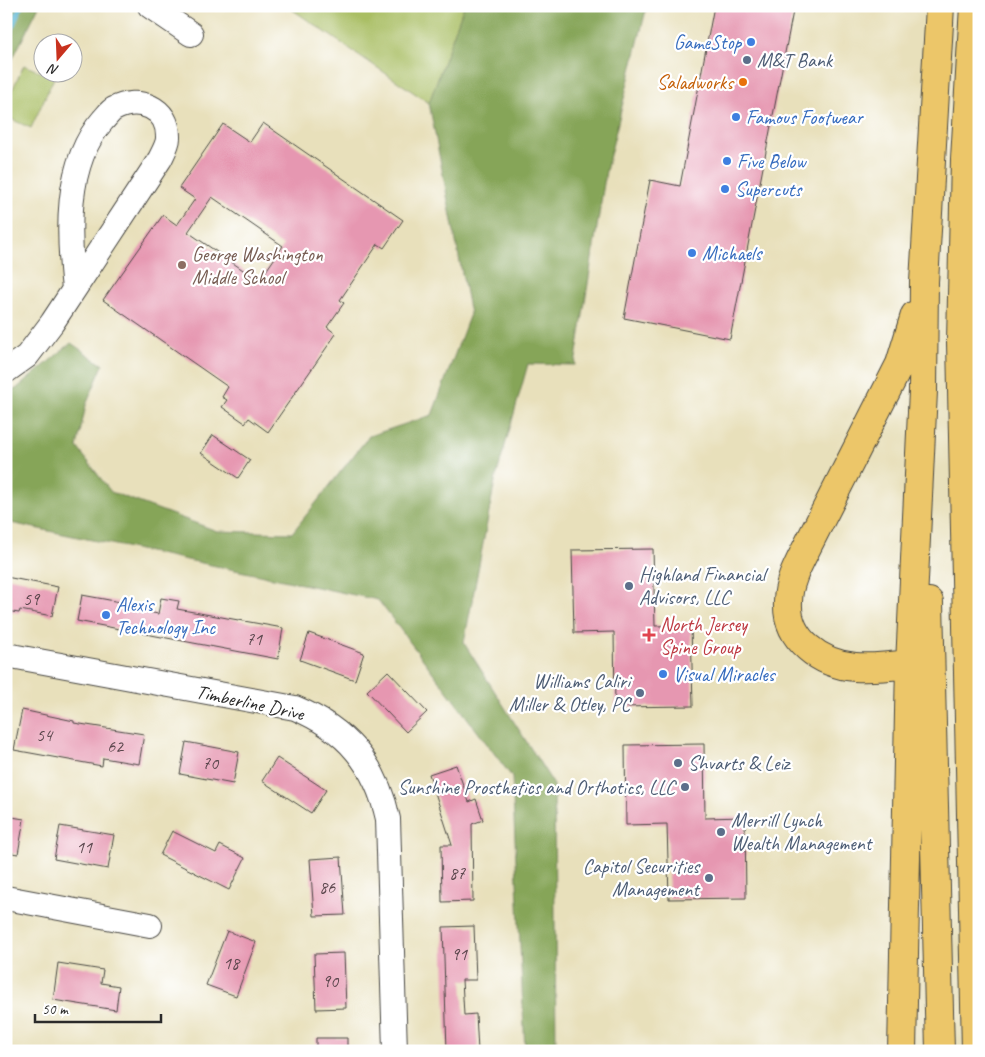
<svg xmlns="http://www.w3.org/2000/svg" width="985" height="1057" viewBox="0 0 985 1057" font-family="Caveat,sans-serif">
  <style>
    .green { fill: #a9be63; stroke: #6a7447 }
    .forest { fill: #86a559; stroke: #586842 }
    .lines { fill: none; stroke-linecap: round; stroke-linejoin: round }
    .stream { stroke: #55b3d3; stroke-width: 5 }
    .building { fill: #e697b1; fill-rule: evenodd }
    .minor-casing { stroke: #474641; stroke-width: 26 }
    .highway-casing { stroke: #474641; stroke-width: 30 }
    .minor { stroke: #fff; stroke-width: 24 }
    .highway { stroke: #ecc669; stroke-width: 28 }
    .shop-dot { fill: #3f7fe0; stroke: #fff; stroke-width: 2 }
    .service-dot { fill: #5c6f8a; stroke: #fff; stroke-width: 2 }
    .food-dot { fill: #e8710a; stroke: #fff; stroke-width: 2 }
    .education-dot { fill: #8d6e63; stroke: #fff; stroke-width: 2 }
    .health-dot { fill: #e0444e; stroke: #fff; stroke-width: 2 }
    .labels { text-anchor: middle; stroke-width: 4.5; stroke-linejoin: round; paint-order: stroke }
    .number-label { font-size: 18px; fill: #5a464c }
    .shop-label { font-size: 20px; fill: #366cbe; stroke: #fff; text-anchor: start }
    .service-label { font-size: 20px; fill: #4e5e75; stroke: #fff; text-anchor: start }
    .food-label { font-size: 20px; fill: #c56008; stroke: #fff; text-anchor: end }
    .education-label { font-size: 20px; fill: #785e54; stroke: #fff; text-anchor: start }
    .health-label { font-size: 20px; fill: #be3a42; stroke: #fff; text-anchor: start }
    .street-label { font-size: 20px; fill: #2b2b2b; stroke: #fff }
  </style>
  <rect width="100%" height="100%" fill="#fff"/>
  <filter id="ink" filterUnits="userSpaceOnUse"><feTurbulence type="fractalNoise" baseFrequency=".02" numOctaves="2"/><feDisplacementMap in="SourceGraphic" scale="10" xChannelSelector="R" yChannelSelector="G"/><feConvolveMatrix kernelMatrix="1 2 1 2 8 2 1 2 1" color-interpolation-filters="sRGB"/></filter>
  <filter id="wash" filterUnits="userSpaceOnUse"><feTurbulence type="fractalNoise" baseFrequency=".0096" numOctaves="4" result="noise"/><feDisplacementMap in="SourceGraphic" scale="20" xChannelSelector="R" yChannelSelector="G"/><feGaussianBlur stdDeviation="1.12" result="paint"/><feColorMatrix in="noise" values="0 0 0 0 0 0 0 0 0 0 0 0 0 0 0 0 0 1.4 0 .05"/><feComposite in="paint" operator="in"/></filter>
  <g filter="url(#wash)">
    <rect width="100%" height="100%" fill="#e8e0bb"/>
    <path class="green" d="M287,6H464L429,103Z
      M24,65L54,78L31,128L6,117V103Z"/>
    <path class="forest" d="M6,6H39L6,72Z
      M464,6H647L606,171L575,365L528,364L495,481L464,643L554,785L556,1051H525L512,777L378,600L6,522V392L16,389L71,343L103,365L86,405L77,447L111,492L217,531L292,533L369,436L432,415L470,314L429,103Z"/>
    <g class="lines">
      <path class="stream" d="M6,41L21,6"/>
    </g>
    <g id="blocks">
      <path class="building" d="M714,6H794L730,339L624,318L650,180L680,186Z
        M263,123L403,220L384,248L378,244L340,300L344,303L327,327L336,334L268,432L249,418L245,423L222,407L227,400L222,397L228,387L103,300L163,215L177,225L195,199L179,188L223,124L250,142ZM212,197L283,246L259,281L188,232Z
        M213,435L250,460L238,478L201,453Z
        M653,549L655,626L691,625L693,706L615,707L614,632L574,633L572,550Z
        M6,577L58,587L52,616L20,610L19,613L6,611Z
        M82,595L120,602L119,606L158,614L161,598L179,601L177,609L283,628L278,659L77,621Z
        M309,633L364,653L355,680L300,660Z
        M388,671L427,712L406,732L367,691Z
        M22,710L74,721V723L144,734L139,764L103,758L102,766L14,750Z
        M186,742L239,752L233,784L180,774Z
        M704,744L705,818L745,817L746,898L669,899L667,824L626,825L625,745Z
        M277,758L326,790L311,813L262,781Z
        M456,765L469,802L476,799L483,820L472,824L473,901L442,902L441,845H452L429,774Z
        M6,816L24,819L18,854L6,852Z
        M60,826L114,835L108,869L54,859Z
        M172,831L216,853L220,845L245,858L229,890L160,855Z
        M341,857L345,915L314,916L310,859Z
        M474,926L476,980H462L464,1015L476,1014L478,1051H447L443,927Z
        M227,931L256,942L236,996L206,985Z
        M344,953L346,1008L316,1009L314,954Z
        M58,963L103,970L101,983L119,986L116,1010L53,1000Z
        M316,1038H347V1051H316Z"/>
    </g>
  </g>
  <g filter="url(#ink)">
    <use href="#blocks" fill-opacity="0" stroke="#474641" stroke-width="1"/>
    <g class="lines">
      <defs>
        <path id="minor" d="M150,6L191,34
          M6,371L27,356L52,323L160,159C163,153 168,144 168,138C169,107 138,96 114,109C110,111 106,117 103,120C64,164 68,235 74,289
          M6,655L295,708C346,729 376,764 388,819L395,1051
          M6,898L150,925"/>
        <path id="highway" d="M974,6L965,159L961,342L976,1051
          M915,315L900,364L808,545C799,563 788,582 788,602C786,640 821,664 855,667C879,669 905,664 928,662
          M929,602L940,1051
          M902,1051L910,664L923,391L924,282L940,6"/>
      </defs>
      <use href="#minor" class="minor-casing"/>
      <use href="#highway" class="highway-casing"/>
      <use href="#minor" class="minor"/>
      <use href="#highway" class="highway"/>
    </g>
  </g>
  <g class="shop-dot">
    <circle cx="751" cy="42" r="5"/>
    <circle cx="736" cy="117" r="5"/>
    <circle cx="727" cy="161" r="5"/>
    <circle cx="725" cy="189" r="5"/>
    <circle cx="692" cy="253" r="5"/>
    <circle cx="106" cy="615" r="5"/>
    <circle cx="663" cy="674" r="5"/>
  </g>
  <g class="service-dot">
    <circle cx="747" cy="60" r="5"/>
    <circle cx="629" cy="586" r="5"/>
    <circle cx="640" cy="693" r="5"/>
    <circle cx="678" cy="763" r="5"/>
    <circle cx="685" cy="787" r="5"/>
    <circle cx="721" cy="832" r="5"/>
    <circle cx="709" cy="878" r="5"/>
  </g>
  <circle class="food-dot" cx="743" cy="82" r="5"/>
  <circle class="education-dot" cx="182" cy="265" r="5"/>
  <path class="health-dot" d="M646.5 627.5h5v5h5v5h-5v5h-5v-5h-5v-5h5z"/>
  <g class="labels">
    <g class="number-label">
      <text x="31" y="605">59</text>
      <text x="254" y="645">71</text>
      <text x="44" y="741">54</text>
      <text x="115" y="752">62</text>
      <text x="210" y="769">70</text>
      <text x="84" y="853">11</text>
      <text x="457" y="879">87</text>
      <text x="327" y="893">86</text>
      <text x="459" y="960">91</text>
      <text x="231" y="969">18</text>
      <text x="330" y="987">90</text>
    </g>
    <g class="shop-label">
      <text x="741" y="49" text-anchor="end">GameStop</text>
      <text x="746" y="124">Famous Footwear</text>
      <text x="737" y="168">Five Below</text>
      <text x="735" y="196">Supercuts</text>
      <text x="702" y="260">Michaels</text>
      <text x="116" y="611">Alexis<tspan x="116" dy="23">Technology Inc</tspan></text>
      <text x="673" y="681">Visual Miracles</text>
    </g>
    <g class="service-label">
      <text x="757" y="67">M&amp;T Bank</text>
      <text x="639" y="581">Highland Financial<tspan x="639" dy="23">Advisors, LLC</tspan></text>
      <text x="630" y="688" text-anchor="end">Williams Caliri<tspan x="630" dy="23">Miller &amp; Otley, PC</tspan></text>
      <text x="688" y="770">Shvarts &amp; Leiz</text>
      <text x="675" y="794" text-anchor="end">Sunshine Prosthetics and Orthotics, LLC</text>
      <text x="731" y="827">Merrill Lynch<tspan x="731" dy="23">Wealth Management</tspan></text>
      <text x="699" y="873" text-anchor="end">Capitol Securities<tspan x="699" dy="23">Management</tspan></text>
    </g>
    <g class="food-label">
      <text x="733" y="89">Saladworks</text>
    </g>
    <g class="education-label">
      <text x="192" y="261">George Washington<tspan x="192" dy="23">Middle School</tspan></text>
    </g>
    <g class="health-label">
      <text x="660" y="631">North Jersey<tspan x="660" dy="23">Spine Group</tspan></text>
    </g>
    <g class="street-label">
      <text transform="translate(250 702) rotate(12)" y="7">Timberline Drive</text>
    </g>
  </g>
  <rect width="985" height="1057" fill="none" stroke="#fff" stroke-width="25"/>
  <g transform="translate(58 58) rotate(199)"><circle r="24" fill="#ffffff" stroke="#aaaaaa"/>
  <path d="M0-4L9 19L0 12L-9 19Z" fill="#c8321e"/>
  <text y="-8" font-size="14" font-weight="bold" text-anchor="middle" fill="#2b2b2b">N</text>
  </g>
  <path d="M35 1014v8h126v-8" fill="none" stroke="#2b2b2b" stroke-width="2.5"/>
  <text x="42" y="1014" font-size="15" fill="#2b2b2b" stroke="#ffffff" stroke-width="4" paint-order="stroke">50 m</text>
</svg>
